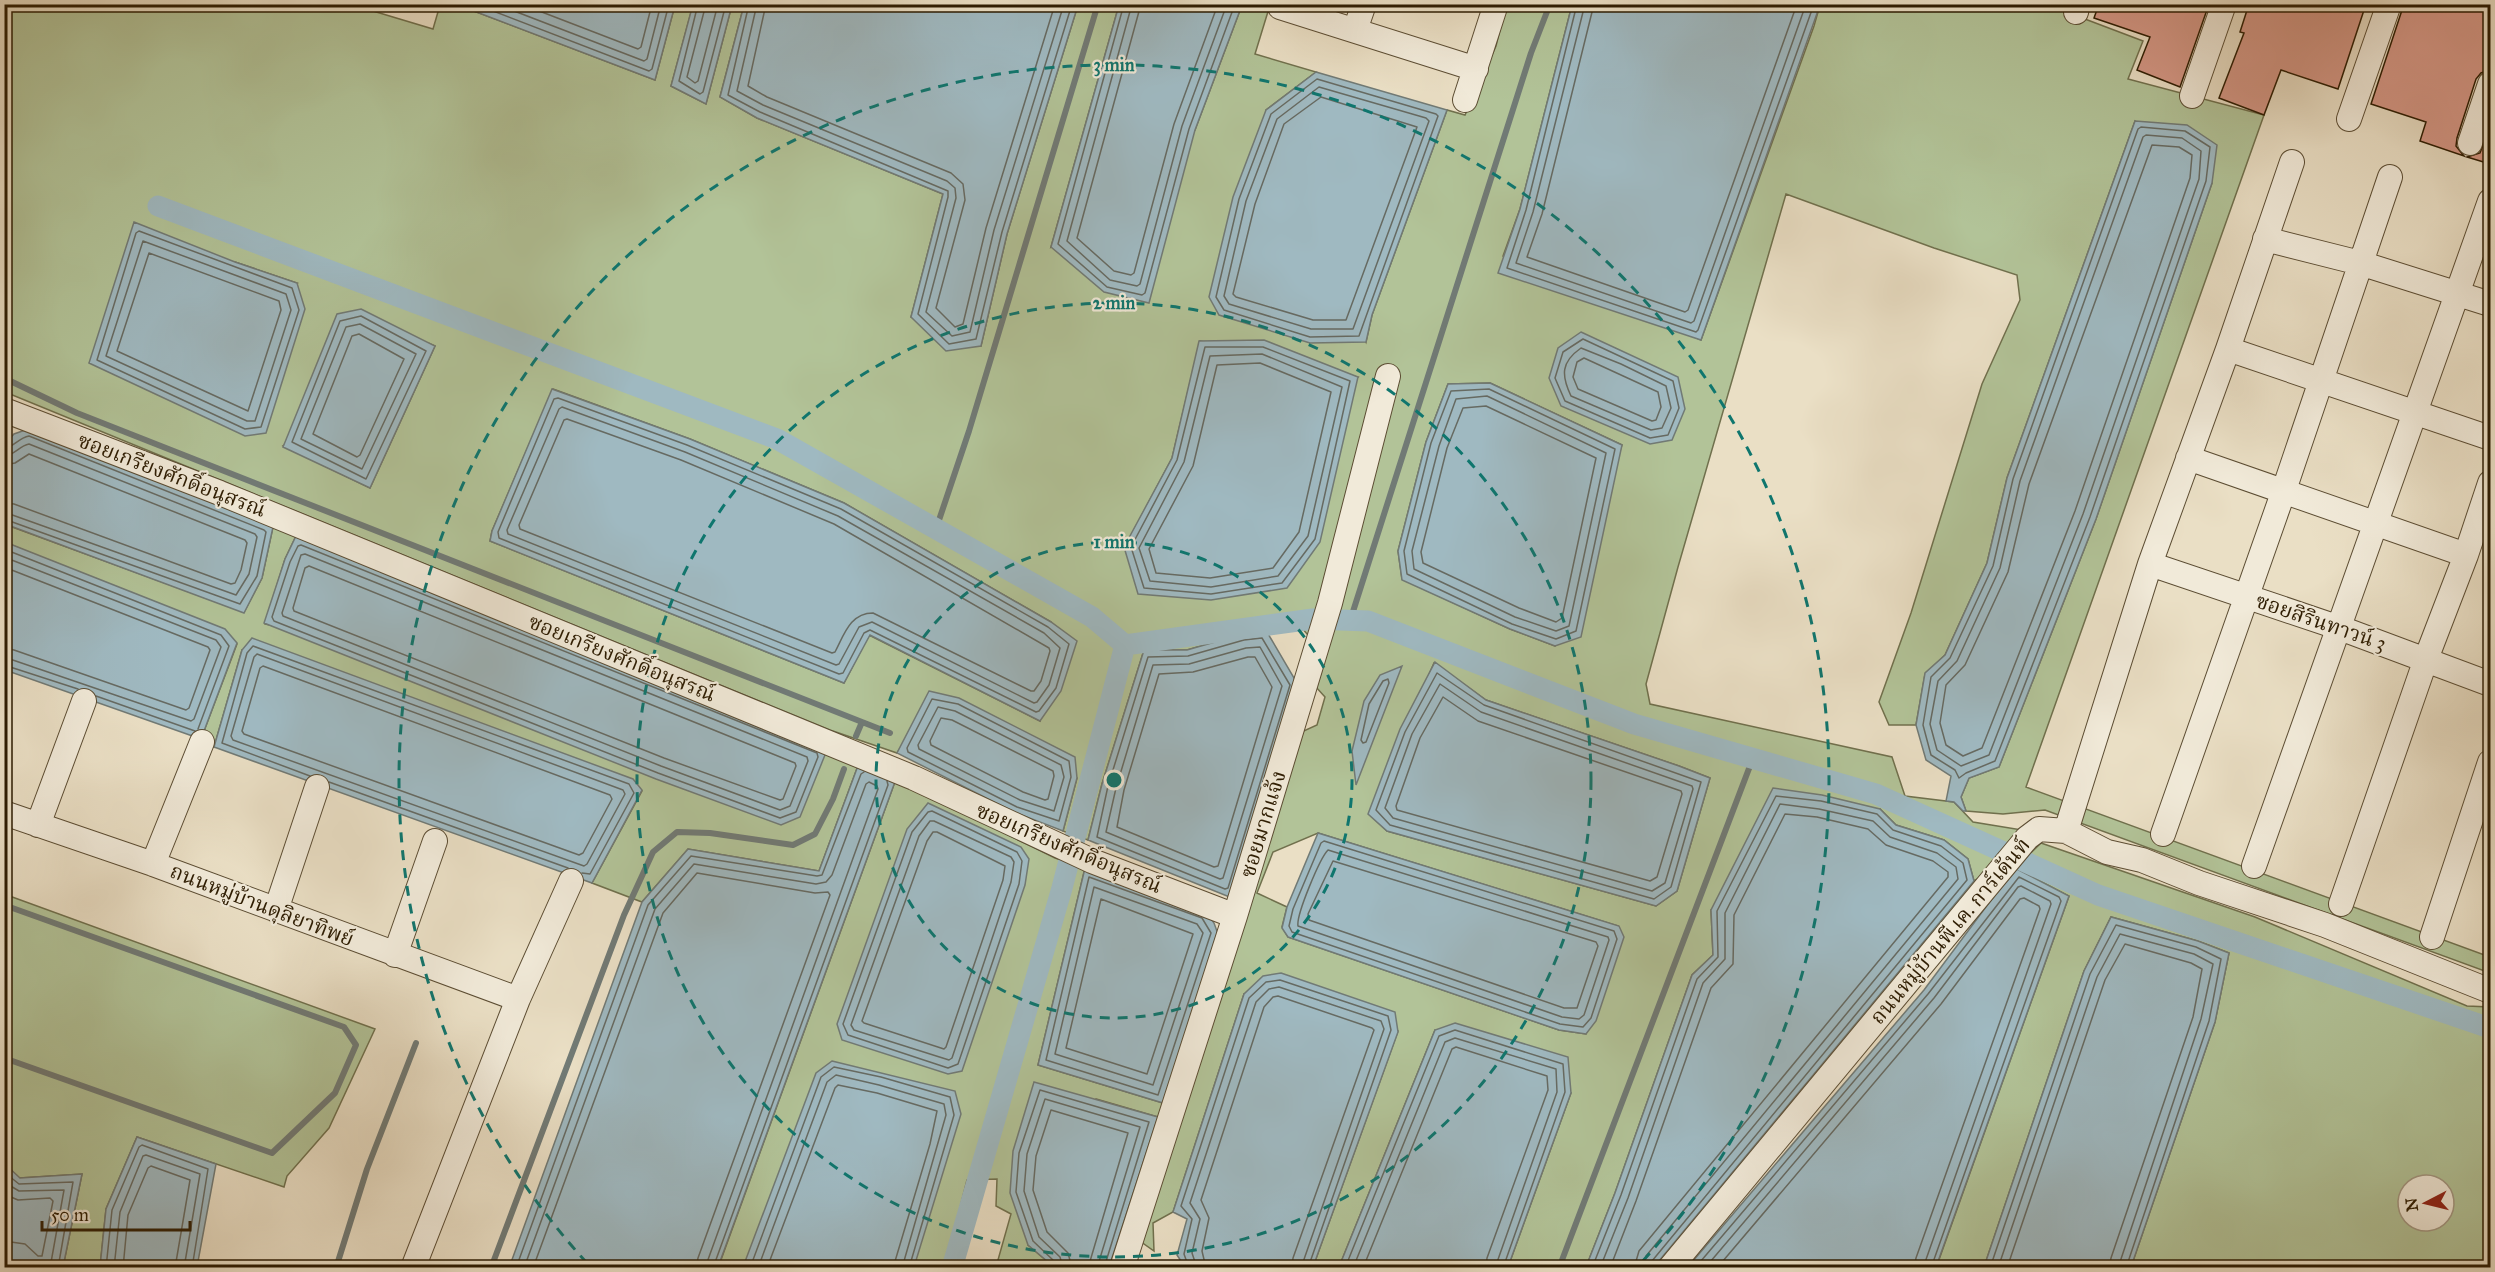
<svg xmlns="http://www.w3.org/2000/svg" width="2495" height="1272" viewBox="0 0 2495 1272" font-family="'IM FELL Great Primer','Noto Serif Thai',serif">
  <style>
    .green { fill: #b2c398; stroke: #70704d; stroke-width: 1.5; fill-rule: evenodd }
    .water { fill: #9fb9c1; stroke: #717a75; stroke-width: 1.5 }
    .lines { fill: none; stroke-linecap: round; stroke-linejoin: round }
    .shore { stroke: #666a62; stroke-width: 1.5 }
    .stream { stroke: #717a75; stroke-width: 6 }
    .canal { stroke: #9fb9c1; stroke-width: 21 }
    .building { fill: #d59786; stroke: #2d1c02; stroke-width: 1.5 }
    .street-casing { stroke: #5c4d33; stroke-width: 26 }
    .street { stroke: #f1ead9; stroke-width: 24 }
    .ring { fill: none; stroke: #0f766e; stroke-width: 3; stroke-dasharray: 10 8 }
    .labels { text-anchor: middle; stroke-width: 4.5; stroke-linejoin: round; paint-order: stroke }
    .street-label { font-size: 21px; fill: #2d1c02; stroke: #f1ead9 }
    .centre { fill: #0f766e; stroke: #f1ead9; stroke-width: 3 }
    .ring-label { font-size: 18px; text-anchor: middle; font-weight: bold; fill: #0f766e; stroke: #f1ead9; stroke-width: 4.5; stroke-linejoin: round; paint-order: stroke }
  </style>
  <rect width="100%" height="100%" fill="#eadfc5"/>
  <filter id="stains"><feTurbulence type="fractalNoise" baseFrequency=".00333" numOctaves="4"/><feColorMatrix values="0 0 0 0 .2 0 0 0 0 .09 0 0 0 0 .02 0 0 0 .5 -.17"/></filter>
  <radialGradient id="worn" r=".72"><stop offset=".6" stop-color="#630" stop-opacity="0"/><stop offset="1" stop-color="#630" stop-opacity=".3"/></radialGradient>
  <path class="green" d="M5,5H353L433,29L440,5H458L655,80L675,5H693L671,86L706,104L732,5H744L720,97L757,118L943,194L911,317L981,346L1007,234L1078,5H1119L1051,247L1195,130L1242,5H1270L1255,54L1316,72L1266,110L1366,342L1372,315L1447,110L1465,115L1496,46L1506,5H1572L1520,209L1503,256L1701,340L1814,26L1820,5H2048L2143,41L2128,79L2264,115L2026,787L2490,957V973L2045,810L2003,814L1966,811L1961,797L1969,778L1999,767L2096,519L2212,183L2135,121L2007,478L1987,563L1945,655L1925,674L1916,725H1889L1879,702L1911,613L1982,384L2020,300L2017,275L1934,248L1786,194L1678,567L1646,684L1650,704L1892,757L1905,796L1954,802L1973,822L2022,830L1989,872L1974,881L1968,859L1944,840L1896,825L1880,809L1711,910L1713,955L1692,975L1615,1193L1586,1267H1508L1571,1093L1435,1030L1339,1267H1313L1398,1031L1244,994L1173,1212L1153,1223L1154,1251L1137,1239L1297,734L1317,725L1325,697L1315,686L1308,635L1301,627L1243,634L1187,650H1144L1102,784L1088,840L1063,831L1077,778L905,741L897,753L830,730L5,392V336L9,310L5,307ZM235,262L297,283L89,363ZM1200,341L1358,377L1125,547L1172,458ZM428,343L435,346L370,488L283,446ZM1490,383L1622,445L1555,646L1510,629L1402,579L1398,551L1426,442L1448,384ZM553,389L690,439L844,503L1051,622L1040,721L869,635L844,683L490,541L492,531ZM1434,663L1486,700L1679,766L1710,778L1677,891L1656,906L1387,831L1369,814ZM1318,833L1618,926L1586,1034L1559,1030L1288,937L1282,927L1287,907L1257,893L1273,852Z
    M4,524L244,612L262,578L273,527L296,536L285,559L265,624L827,750L859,763L819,871L688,849L642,902L592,883L642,791L242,650L214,747L201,739L237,644L5,542Z
    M896,779L1055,858L1085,868L1038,1065L1163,1103L1158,1117L1096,1099L1028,1245L1054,1267H996L1011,1214L996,1206L997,1179L967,1180L945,1267L718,1268Z
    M2041,843L2255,917L2467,1006L2490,1007V1267H2131L2215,1022L2229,953L2198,941L2111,917L2084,971L1984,1267L1936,1268L2069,896L2015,868ZM2408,1185H2444V1221H2408Z
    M4,894L375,1029L329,1128L287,1176L284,1187L137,1137L106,1209L100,1267H63L82,1174L19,1178L5,1164Z"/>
  <path class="water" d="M693,4L732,5L706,104L671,86Z
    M458,5H675L655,80Z
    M744,5H1078L1007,234L981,346L946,351L911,317L943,194L757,118L720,97Z
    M1119,5H1242L1195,130L1149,303L1104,292L1051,247Z
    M1572,5H1820L1701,340L1498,273L1520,209Z
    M1316,72L1447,110L1372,315L1366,342L1310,343L1219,315L1209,297L1233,197L1266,110Z
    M2135,121L2187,125L2217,145L2212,183L2096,519L1999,767L1969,778L1961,797L1966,811H1963L1954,802L1946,801L1951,776L1926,760L1916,725L1925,673L1945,655L1987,563L2007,478Z
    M134,222L235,262L297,283L305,309L266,433L245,436L89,363Z
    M361,309L435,346L370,488L283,447L337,314Z
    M1581,332L1678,377L1685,409L1672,440L1650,444L1561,406L1549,378L1558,348Z
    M1264,340L1358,377L1320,542L1287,588L1211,600L1138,594L1124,547L1172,458L1199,341Z
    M1490,383L1622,445L1581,637L1555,646L1510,629L1402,580L1398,551L1426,442L1448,384Z
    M552,389L690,439L844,503L1051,622L1077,641L1061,691L1040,721L870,635L844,683L490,541L492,531Z
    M28,429L273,527L262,578L244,613L5,524L4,445L14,434Z
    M296,536L827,750L800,817L781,825L656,779L264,623L285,559Z
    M5,542L225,629L237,643L201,739L5,670Z
    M1267,632L1297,683L1232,898L1088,840L1102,784L1144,650H1187L1243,634Z
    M252,638L633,779L642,790L592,883L214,747L242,650Z
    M1435,662L1486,700L1679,766L1710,778L1677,891L1656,906L1387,831L1368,814L1400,729Z
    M1402,666L1356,785L1352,751L1364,701L1380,675Z
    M929,691L959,698L1075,757L1077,778L1063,831L1014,812L897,753Z
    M859,763L896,779L718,1267L509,1268L642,902L688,849L819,871Z
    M1773,788L1822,795L1880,809L1896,825L1944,840L1968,859L1974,881L1654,1267H1586L1615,1193L1692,975L1713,955L1711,910Z
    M928,803L1021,847L1029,859L1025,885L962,1071L948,1074L842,1040L837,1024L907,829Z
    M1318,833L1619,926L1624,937L1596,1021L1586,1034L1559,1030L1288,937L1282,928L1287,907Z
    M1085,868L1207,913L1214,923L1218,934L1163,1103L1038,1065Z
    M2015,868L2069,896L1936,1267L1687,1268L1924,990Z
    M2111,917L2198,941L2229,953L2215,1022L2131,1267H1984L2084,971Z
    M1281,973L1395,1012L1398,1032L1313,1267H1185L1177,1255L1187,1219L1173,1212L1244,994L1263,976Z
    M1455,1023L1568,1057L1571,1093L1508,1267H1339L1435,1030Z
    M832,1061L955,1091L961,1114L914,1267H743L816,1073Z
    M1034,1082L1158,1117L1109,1267H1054L1028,1245L1010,1193L1013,1151Z
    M137,1137L216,1164L197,1267H100L106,1209Z
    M5,1164L20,1178L82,1174L63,1267H40L5,1263Z"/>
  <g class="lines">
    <path class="shore" d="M475,4L649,71L652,69L669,4
      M496,4L644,61L647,59L661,4
      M521,4L638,49L641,47L652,4
      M698,4L679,81L700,94L703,92L726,4
      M706,4L687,77L695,83L698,81L718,4
      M749,4L728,95L760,112L948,191V197L918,314L949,344L976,339L1002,232L1072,4
      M757,4L737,91L763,105L947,181L955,188L956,198L926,312L952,336L970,332L994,230L1064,4
      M766,4L748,86L767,97L951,173L963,184L965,200L936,308L955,327L963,324L986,228L1055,4
      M1124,4L1058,244L1107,287L1142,295L1145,293L1189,129L1235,4
      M1132,4L1067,241L1110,280L1137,286L1140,284L1182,126L1227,4
      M1141,4L1077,238L1114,271L1131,275L1134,273L1174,124L1218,4
      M1577,4L1526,210L1507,268L1696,332L1698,330L1814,4
      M1585,4L1533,212L1516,263L1691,323L1694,321L1806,4
      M1594,4L1542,214L1527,257L1685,312L1688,310L1797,4
      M1317,79L1436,114L1438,116L1359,336L1310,337L1224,310L1216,297L1239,199L1271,114Z
      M1319,87L1426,118L1429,121L1353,329H1311L1229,304L1224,296L1246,201L1277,119Z
      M1321,97L1417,127L1346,320H1313L1236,297L1233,294L1255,204L1284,124Z
      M2141,127L2185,131L2210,147L2206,181L2090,517L1995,761L1966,773L1959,778L1955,770L1931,755L1923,725L1931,677L1950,658L1993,566L2013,479L2138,129Z
      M2146,135L2182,138L2201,151L2199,179L2083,514L1989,755L1961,766L1937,750L1930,724L1938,681L1957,661L2000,568L2020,481L2143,137Z
      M2152,145L2179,147L2192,155L2190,178L2075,511L1982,748L1963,756L1946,745L1940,723L1946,685L1965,665L2008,572L2029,484Z
      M139,231L292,288L299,310L261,427L245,429L97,360L136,233Z
      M143,241L286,294L291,310L255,421H247L106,356Z
      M149,253L279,301L281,310L248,411L117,351Z
      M361,316L426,351L366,479L292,442L340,321Z
      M360,324L416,354L362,469L301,439L346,327Z
      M359,334L404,359L360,455L357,457L313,434L352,336Z
      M1583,339L1673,381L1679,408L1668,435L1650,438L1565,401L1555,378L1563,352Z
      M1205,347H1263L1350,381L1315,539L1282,583L1211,594L1144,588L1131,547L1177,460Z
      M1581,348L1621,364L1666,386L1671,408L1662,428L1651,430L1571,396C1561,375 1561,362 1581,348Z
      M1262,354L1342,387L1308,536L1278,576L1211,587L1150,581L1139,548L1184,462L1210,356Z
      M1584,358L1658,392L1661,407L1656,420L1652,421L1578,389L1573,377L1577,362Z
      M1260,363L1331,392L1299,532L1273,568L1210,578L1156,573L1149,549L1193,466L1217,365Z
      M1489,389L1615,449L1576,631L1556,639L1512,624L1407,574L1404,551L1431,443L1451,391Z
      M1487,396L1606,453L1569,626L1556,631L1515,617L1414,569L1412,551L1439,446L1456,399Z
      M558,398L687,445L841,509L1048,627L1069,644L1056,688L1039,711L1036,712L870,630L864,633L843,673L839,674L499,538L498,532L554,399Z
      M1486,406L1596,458L1562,618L1556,622L1519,608L1423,563L1421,552L1447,448L1463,408Z
      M562,407L685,452L838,516L1044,633L1060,648L1049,685L1037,702L1034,703L872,622L859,627L839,664L836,665L508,534L507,530L559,409Z
      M567,419L681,460L834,524L1049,648L1050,651L1041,681L1034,691H1031L873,613C850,613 844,635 835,652L832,653L520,529L519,525L564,420Z
      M4,448C13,448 18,438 29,436L264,530L266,532L257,576L240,604L4,519
      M4,456C15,455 19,446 29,444L255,534L257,537L249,574L236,595L4,512
      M4,465L15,463L29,454L245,540L247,543L241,570L235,583L231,584L14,504L4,503
      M301,545L817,753L818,757L796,812L780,818L658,773L274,621L272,617L290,562L298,546Z
      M4,549L221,635L229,646L198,729
      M305,554L807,757L808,761L790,806L780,810L661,766L283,616L282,613L301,555Z
      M4,557L216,640L221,647L194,719L191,721L4,657
      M309,566L795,763L796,766L783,799L780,800L664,758L294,611L293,608L305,568Z
      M4,567L208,647L210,650L189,708L186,710L14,650L4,648
      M1262,638L1290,685L1228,888L1225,889L1097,837L1108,786L1148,657L1188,656L1244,640Z
      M1260,647L1282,686L1223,878L1220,879L1106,832L1116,788L1153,665L1189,664L1246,648Z
      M257,654L623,790L625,794L587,864L584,866L233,740L231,736L254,657Z
      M1248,657H1255L1272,687L1218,866L1214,867L1117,827L1124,790L1159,674L1193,672Z
      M4,665L78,689
      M263,666L610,795L612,799L583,853L579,855L244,734L242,731L260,668Z
      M1437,673L1484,705L1701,782L1671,887L1654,899L1390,825L1376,810L1405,732Z
      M1388,679L1389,683L1366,742L1363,743L1361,740L1369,704L1383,681Z
      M1440,684L1481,712L1692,786L1693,789L1665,883L1652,891L1393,818L1385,808L1412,734Z
      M96,696L195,731
      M1443,697L1478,721L1681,791L1682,794L1657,877L1650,881L1397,810L1396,806L1420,738Z
      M932,699L958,704L1069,761L1071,777L1059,821L1017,807L908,752L907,748Z
      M938,707L955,711L1061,765L1064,777L1054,811L1020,800L919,749L918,745Z
      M941,718L952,720L1053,771L1054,776L1048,799L1045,800L1023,792L931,745L930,741Z
      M310,776L222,743L247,653L253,646L629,784L634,793L590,874L582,873
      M329,782L568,868
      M932,811L1017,852L1022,861L1019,884L958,1064L948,1068L848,1035L843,1024L912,832L928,812Z
      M930,821H934L1011,857L1014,862L1011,882L952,1058L949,1060L854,1030L851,1025L919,836Z
      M933,832H937L1005,866L1003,880L946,1047L944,1049L864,1023L862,1021L927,841Z
      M1324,841L1614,931L1617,939L1591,1018L1583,1027L1560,1024L1292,932L1289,926L1293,909L1321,843Z
      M1328,850L1608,937L1609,940L1584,1015L1579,1019L1562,1017L1298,926C1296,915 1320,858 1328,850Z
      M1333,861L1596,942L1598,946L1577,1008H1564L1309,920L1308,914Z
      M1089,877L1202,918L1211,933L1158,1095L1046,1060Z
      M1094,887L1197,924L1203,933L1153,1085L1055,1054Z
      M1101,899L1193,934L1147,1074L1066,1048Z
      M4,1172L19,1184L73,1182L58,1268
      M4,1182L19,1191L64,1190L50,1268
      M4,1194L18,1200L50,1198L53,1201L42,1256H38L25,1244L4,1241
      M106,1268L112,1210L139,1147L142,1145L208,1169L192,1268
      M114,1268L120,1212L143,1156L146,1155L200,1174L184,1268
      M123,1268L128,1215L148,1168L151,1166L190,1180L175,1268
      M516,1268L648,905L691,856L817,876L822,875L861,774L864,772
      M524,1268L655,909L694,864L816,884L826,882L832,875L866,784L869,782L877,786L878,789L705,1268
      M533,1268L663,913L697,873L815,893L828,892L830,895L698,1258L696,1268
      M713,1268L888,785L887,781
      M750,1268L821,1077L834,1067L881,1077L950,1097L954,1115L909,1268
      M758,1268L827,1082L836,1075L879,1085L944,1104L946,1115L902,1268
      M767,1268L835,1088L838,1085L877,1093L937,1111L930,1144L893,1268
      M1056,1268L1054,1261L1033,1241L1016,1192L1019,1153L1040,1090L1149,1122L1104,1268
      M1063,1268L1060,1257L1039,1237L1024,1191L1027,1154L1045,1099L1140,1127L1097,1268
      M1072,1268L1068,1253L1047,1232L1033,1190L1036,1156L1051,1110L1128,1133L1088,1268
      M1189,1268L1184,1254L1192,1219L1181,1206L1249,998L1266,982L1280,980L1388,1016L1391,1030L1308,1268
      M1197,1268L1192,1253L1200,1219L1190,1203L1256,1002L1269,989L1279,987L1381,1021L1384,1029L1301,1268
      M1206,1268L1202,1251L1209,1218L1201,1200L1264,1007L1273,997L1278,996L1372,1028L1374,1030L1293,1258L1292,1268
      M1345,1268L1439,1036L1455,1030L1563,1064L1565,1092L1503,1268
      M1353,1268L1445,1042L1455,1038L1556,1069L1557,1092L1495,1268
      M1363,1268L1452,1049L1456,1047L1547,1076L1548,1090L1487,1258L1486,1268
      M1592,1268L1621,1195L1697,979L1718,957L1717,911L1776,796L1821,801L1877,814L1893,830L1941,846L1963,863L1967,880L1652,1261L1650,1268
      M1600,1268L1628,1198L1703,983L1725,959V913L1780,804L1819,809L1873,821L1890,837L1937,853L1956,867L1958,879L1646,1256L1643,1268
      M1610,1268L1636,1201L1711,988L1733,964L1734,915L1785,814L1817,817L1868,829L1886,845L1933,861L1948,872V877L1639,1251L1634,1268
      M1695,1268L1928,994L2019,877L2059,897L2061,901L1931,1268
      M1705,1268L1934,998L2018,887L2021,886L2050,901L2051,904L1923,1268
      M1717,1268L1941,1004L2020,899L2024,898L2039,906L2040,909L1916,1258L1914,1268
      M1990,1268L2090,974L2116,925L2196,947L2221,959L2209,1021L2126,1268
      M1998,1268L2097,977L2120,934L2194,954L2213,964L2201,1019L2118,1268
      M2007,1268L2105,980L2125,944L2191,963L2202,969L2193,1017L2111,1258L2109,1268"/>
    <path class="stream" d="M4,378L77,413L890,733
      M936,529L969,431L1098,4
      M1350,621L1531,53L1550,4
      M856,736L862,722
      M4,905L344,1027L356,1045L335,1093L272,1153L4,1058
      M336,1268L367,1169L416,1043
      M491,1268L624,915L653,852L677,832L710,833L793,845L815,834L833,799L844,769
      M1559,1268L1753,758"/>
    <path class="canal" d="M158,206L777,439L1092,617L1125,645L1062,888L952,1268
      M1125,645L1313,619L1368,621L1634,724L1876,794L2098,895L2490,1028"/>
  </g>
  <path class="building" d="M2099,4H2209L2180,87L2137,70L2150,37L2094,18Z
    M2249,4H2366L2338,89L2281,70L2264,115L2219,98L2244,33L2240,32Z
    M2404,4H2490V39L2485,58L2490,59V70L2481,73L2476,79L2457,138L2456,146L2464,156L2420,141L2426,122L2371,104Z
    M2490,127V164L2467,157L2480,153Z"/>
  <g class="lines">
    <defs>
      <path id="street" d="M1280,7L1476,69
        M2076,12L2078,4
        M1355,30L1364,4
        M2192,96L2224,4
        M1465,100L1496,4
        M2349,119L2389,4
        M2470,143L2490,84
        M2265,239L2360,263L2490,304
        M2228,349L2490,438
        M4,410L220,493L914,778L1092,861L1235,916
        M2188,458L2466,555
        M2150,564L2340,628L2490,684
        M4,813L153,864L518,999
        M38,825L84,701
        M2066,831L2150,564L2228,349L2292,162
        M2163,834L2283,493L2390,177
        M153,864L202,742
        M2254,866L2490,201
        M2341,904L2426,659L2466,555L2490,483
        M276,910L317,787
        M2432,937L2490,762
        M395,955L435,841
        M413,1268L518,999L571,881
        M1122,1268L1235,916L1330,603L1388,376
        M1670,1268L2027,838L2039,829L2066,831L2107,852L2142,860L2199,883L2325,925L2490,991"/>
    </defs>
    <use href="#street" class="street-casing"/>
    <use href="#street" class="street"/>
  </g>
  <g class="ring">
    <circle cx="1114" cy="780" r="238"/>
    <circle cx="1114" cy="780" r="477"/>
    <path d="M587 1263A715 715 0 1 1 1641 1263"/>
  </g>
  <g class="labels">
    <g class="street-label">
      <text transform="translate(172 475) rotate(21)" y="7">ซอยเกรียงศักดิ์อนุสรณ์</text>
      <text transform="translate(2321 622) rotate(19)" y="7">ซอยสิรินทาวน์ 3</text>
      <text transform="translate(622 658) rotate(22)" y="7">ซอยเกรียงศักดิ์อนุสรณ์</text>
      <text transform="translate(1263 824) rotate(-73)" y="7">ซอยมากแจ้ง</text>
      <text transform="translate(1069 848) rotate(23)" y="7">ซอยเกรียงศักดิ์อนุสรณ์</text>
      <text transform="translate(262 905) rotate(21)" y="7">ถนนหมู่บ้านดุลิยาทิพย์</text>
      <text transform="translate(1950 931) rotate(-50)" y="7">ถนนหมู่บ้านพี.เค. การ์เด้นท์</text>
    </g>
  </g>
  <circle cx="1114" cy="780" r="9" class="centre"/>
  <g class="ring-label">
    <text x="1114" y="71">3 min</text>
    <text x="1114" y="309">2 min</text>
    <text x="1114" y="548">1 min</text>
  </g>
  <rect width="2495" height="1272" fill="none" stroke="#eadfc5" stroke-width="24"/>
  <rect x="6" y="6" width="2483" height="1260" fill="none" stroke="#2d1c02" stroke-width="3"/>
  <rect x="12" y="12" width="2471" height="1248" fill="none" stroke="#2d1c02" stroke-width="1.5"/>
  <g transform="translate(2426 1203) rotate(263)"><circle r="28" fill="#f1ead9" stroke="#a39883" stroke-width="1.5"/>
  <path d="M0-4.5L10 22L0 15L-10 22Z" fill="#8f2418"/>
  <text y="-9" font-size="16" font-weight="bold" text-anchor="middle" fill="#2d1c02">N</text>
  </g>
  <path d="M42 1221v9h148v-9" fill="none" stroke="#2d1c02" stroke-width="3"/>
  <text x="51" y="1221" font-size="18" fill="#2d1c02" stroke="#f1ead9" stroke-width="4.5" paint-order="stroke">50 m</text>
  <rect width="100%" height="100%" filter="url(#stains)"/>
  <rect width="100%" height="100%" fill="url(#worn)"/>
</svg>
